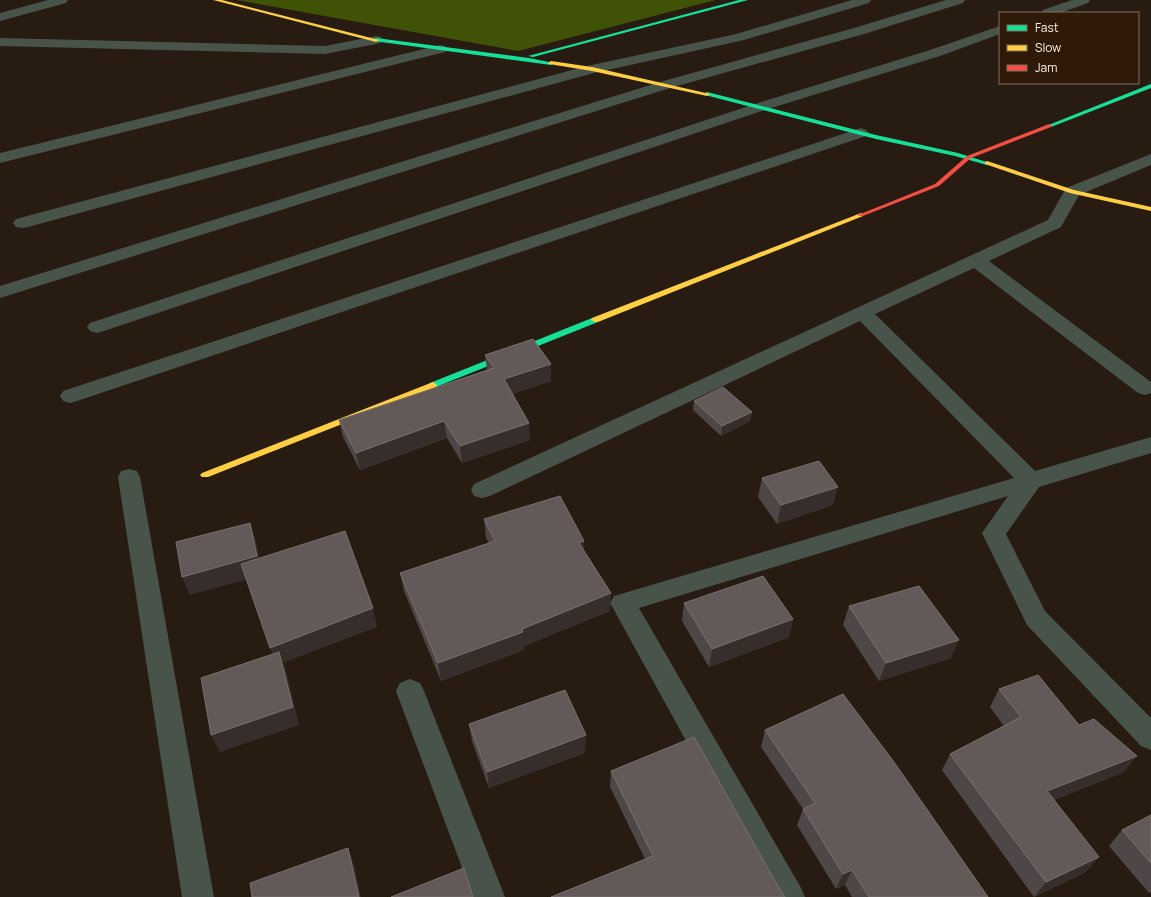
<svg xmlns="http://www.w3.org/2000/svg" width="1151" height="897" viewBox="0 0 1151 897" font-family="Manrope,sans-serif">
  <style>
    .forest { fill: #405206 }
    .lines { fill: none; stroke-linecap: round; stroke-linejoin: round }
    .street { fill: #48534a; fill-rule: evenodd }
    .fast { fill: #16e098; fill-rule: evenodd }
    .slow { fill: #ffcf43; fill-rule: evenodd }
    .jam { fill: #f24e42; fill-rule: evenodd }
    .wall { fill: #4f4747 }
    .shaded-wall { fill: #372e2b }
    .building { fill: #625958; stroke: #7a706d }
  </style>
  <rect width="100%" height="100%" fill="#271b12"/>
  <path class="forest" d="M236,0H716L518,51Z"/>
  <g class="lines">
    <path class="street" d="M48,0H68L66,3L0,21V13Z
      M852,0H871L869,3L744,40L594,73L28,227L22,228L16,227L13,223L16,219L587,66L736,34Z
      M946,0H965L963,3L864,34L670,88L0,298V286L660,82L854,28Z
      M1072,0H1090L1088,3L1060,13H1042L1043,10Z
      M1000,26V34L940,56L768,109L104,331L97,333L90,331L87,327L90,323L758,103L930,50Z
      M376,36L381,37L383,40L381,43L325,54L0,46V38L325,46Z
      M440,45L445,46L447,49L445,52L0,163V153Z
      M861,128L866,130L869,133L866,136L77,401L70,403L63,401L60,396L63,391Z
      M1151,154V165L1079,195L1061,227L989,261L1151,382V393L1145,395L1138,393L974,268L875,314L1035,471L1151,437V453L1039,487L1006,534L1045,611L1151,718V750L1141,746L1027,625L982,533L1008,496L639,608L800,886L805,897H772L614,610L610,603L614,596L1014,478L860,321L490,496L482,498L474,496L471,490L474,484L1048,220L1066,188Z
      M129,469L137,471L140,477L214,897H182L118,477L121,471Z
      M410,679L420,683L424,691L505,897H473L396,691L400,683Z"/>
    <path class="fast" d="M739,0H748L533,57L528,56Z
      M376,38L529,58L554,63L551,65L374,41V39Z
      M1151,84V88L1051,127L1046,126Z
      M707,92L876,135L958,153L990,163L987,165L955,156L876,139L705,95V93Z
      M592,318H595L599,320L598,322L436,387L433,388L429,385L430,383Z"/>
    <path class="slow" d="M213,0H222L379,40L376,42Z
      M551,61L592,67L710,94L707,96L592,71L549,64L548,63Z
      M987,161L1074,190L1151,207V211L1070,193L985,164V162Z
      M861,213L864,215L863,216L598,322H595L591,320L592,318Z
      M433,382L437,385L436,387L208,477H202L200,475L202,473Z"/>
    <path class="jam" d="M1049,124L1052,126L1051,127L971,158L939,186L863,216H859L858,215L935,184L967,156Z"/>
  </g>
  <path class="wall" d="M485,355L551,364V381L512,394L530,440L462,463L447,438L360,470L343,437L339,420L487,370Z
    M694,401L752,412L750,421L721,436L693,410Z
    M762,478L833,505L777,524L758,497Z
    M484,519L584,541V551L610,611L524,646V650L441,681L404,591L400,573L489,543L486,538Z
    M684,603L793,619L789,637L709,667L682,621Z
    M849,606L951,658L879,681L843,625Z
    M999,689L1079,725L1124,772L1054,800L1086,872L1034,897L942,770L950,754L1004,726L990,707Z
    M469,724L585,753L489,788L472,741Z
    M765,730L988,897H852L845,885L836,889L797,825L803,809L761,747Z
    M611,771L776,883L645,859L610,787Z
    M1151,815V892L1149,893L1109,846L1122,830Z"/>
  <path class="shaded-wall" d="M551,364V381L505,396L504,379Z
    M752,412L750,421L721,436L722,426Z
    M444,421L447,438L360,470L356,453Z
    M529,423L530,440L462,463L460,446Z
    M838,487L833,505L777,524L781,505Z
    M250,523L256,541L263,575L190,595L182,577Z
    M584,541V560L579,543Z
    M611,593L610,611L524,646V650L441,681L438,663Z
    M373,608L377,627L283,663L286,670L299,725L220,752L211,735L276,666L270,648Z
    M793,619L789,637L709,667L712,649Z
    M959,640L951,658L879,681L886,663Z
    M586,735L585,753L489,788L487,772Z
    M1137,756L1124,772L1036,807L1047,791Z
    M348,848L354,864L361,897H359Z
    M1099,857L1086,872L1034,897L1046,882Z
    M852,870L845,885L836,889L843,874Z"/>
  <path class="building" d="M533,339L551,364L504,379L529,423L460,446L444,421L356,453L339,420L494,368L485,355Z
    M723,387L752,412L722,426L694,401Z
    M819,461L838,487L781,505L762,478Z
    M560,496L584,541L579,543L611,593L522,629L523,632L438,663L400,573L495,541L484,519Z
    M250,523L257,556L182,577L176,542Z
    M345,531L373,608L270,648L241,564Z
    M763,576L793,619L712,649L684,603Z
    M919,586L959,640L886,663L849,606Z
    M279,652L293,707L211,735L201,678Z
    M1038,675L1079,725L1094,719L1137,756L1047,791L1099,857L1046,882L950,754L1021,717L999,689Z
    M565,690L586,735L487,772L469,724Z
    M843,694L894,762L988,897H869L852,870L843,874L803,809L815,803L765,730Z
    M694,737L776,883L785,897H551L653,856L611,771Z
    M1151,815V863L1122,830Z
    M348,848L359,897H252L250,883Z
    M464,868L473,897H391Z"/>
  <rect x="999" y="12" width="140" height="72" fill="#2f1a0a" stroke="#816f61"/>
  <rect x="1007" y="25" width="20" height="6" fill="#16e098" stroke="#816f61"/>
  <text x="1035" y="32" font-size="12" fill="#fceee3">Fast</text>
  <rect x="1007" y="45" width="20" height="6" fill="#ffcf43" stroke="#816f61"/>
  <text x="1035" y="52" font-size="12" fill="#fceee3">Slow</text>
  <rect x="1007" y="65" width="20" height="6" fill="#f24e42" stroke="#816f61"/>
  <text x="1035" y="72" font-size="12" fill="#fceee3">Jam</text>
</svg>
